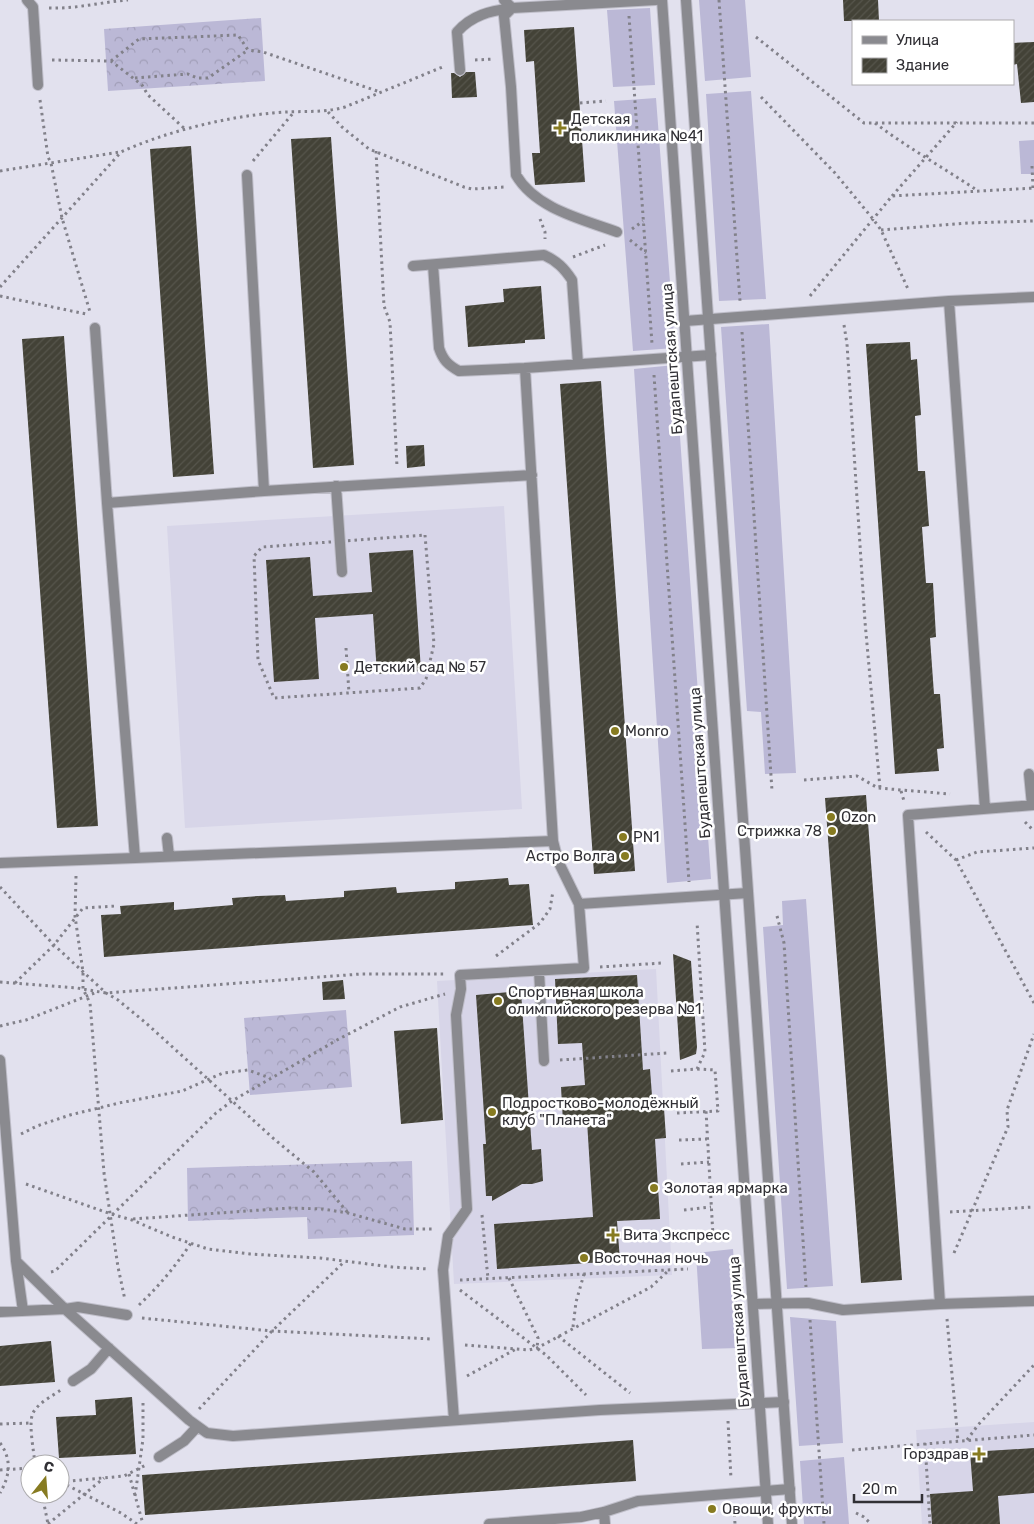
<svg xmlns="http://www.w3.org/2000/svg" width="1034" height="1524" viewBox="0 0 1034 1524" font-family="Rubik,sans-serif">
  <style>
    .built { fill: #d7d5e8 }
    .grass { fill: #bbb8d6 }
    .forest { fill: url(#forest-crowns) }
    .building { fill: url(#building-hatch) }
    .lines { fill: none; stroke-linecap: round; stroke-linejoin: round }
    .service-casing { stroke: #bfbec9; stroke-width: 12 }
    .tertiary-casing { stroke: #bfbec9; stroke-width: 12 }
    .path { stroke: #82818a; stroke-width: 3; stroke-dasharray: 2.5 4; stroke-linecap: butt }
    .service { stroke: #8a8a8f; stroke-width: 10 }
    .tertiary { stroke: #8a8a8f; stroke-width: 10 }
    .poi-dot { fill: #877b21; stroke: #fff; stroke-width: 2 }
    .labels { text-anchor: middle; stroke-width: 5; stroke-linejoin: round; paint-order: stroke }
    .poi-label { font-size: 15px; fill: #313035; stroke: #fff; text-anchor: start }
    .street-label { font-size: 15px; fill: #313035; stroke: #fff }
  </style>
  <defs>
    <pattern id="forest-crowns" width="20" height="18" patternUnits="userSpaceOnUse" patternTransform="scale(1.25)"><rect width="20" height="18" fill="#bbb8d6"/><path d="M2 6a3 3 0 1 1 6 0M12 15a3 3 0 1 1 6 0" fill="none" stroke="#a19eb8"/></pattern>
    <pattern id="building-hatch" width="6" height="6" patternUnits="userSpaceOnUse" patternTransform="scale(1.25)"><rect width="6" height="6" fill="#434237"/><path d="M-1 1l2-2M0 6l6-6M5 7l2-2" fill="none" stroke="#56554c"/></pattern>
  </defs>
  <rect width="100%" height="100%" fill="#e2e1ee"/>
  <path class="built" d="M504,506L522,809L185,828L167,526Z
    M656,969L672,1275L454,1284L437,981Z
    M1034,1422V1524H922L916,1430Z"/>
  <path class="grass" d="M699,0H745L751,77L705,81Z
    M650,8L655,85L613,87L607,10Z
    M751,91L766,299L719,301L706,94Z
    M656,98L675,348L633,351L614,101Z
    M1034,140V174H1021L1019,141Z
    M769,324L796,773L765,774L761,712L747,711L721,327Z
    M675,365L711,879L667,883L634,369Z
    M806,899L833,1286L787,1289L763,927L783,925L782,901Z
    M733,1249L740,1348L702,1349L696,1253Z
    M790,1317L836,1321L843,1443L799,1446Z
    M844,1457L849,1524H804L800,1461Z"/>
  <path class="forest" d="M261,18L265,81L108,91L104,29Z
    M346,1010L352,1087L250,1095L244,1018Z
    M412,1161L414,1235L308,1239L307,1217L188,1221L187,1168Z"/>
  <path class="building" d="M843,0H878L879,21H844Z
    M574,27L585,182L535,185L532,153H540L534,61L526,62L524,30Z
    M1034,42V102L1021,103L1017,64L1013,65V43Z
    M466,72H475L477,97L452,98L451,73H454L460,77Z
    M331,137L354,465L313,468L291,139Z
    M191,146L214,474L173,477L150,149Z
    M541,286L545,339L525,340V343L468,347L465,306L504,302L503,289Z
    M64,336L98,826L57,828L22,339Z
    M910,342L911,360L917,359L921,415L915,416L918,471H925L929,526L922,527L926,583H933L936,637L930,638L934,694H940L944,748L937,749L939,771L895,774L866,344Z
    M601,381L635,871L594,874L560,384Z
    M424,445L425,466L407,468L406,446Z
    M413,550L421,671L377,674L373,614L315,618L319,679L274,682L266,560L310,557L313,596L372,592L369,553Z
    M866,795L902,1280L861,1283L825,798Z
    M508,878L509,885L529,884L533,925L104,957L101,915L121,914L120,906L174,902V910L233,905L232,898L258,896L285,895L286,901L344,897V891L396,887L397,893L455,889V882Z
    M673,954L691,961L697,1047L696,1054L680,1060Z
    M637,975L643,1070L650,1069L653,1109L664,1108L666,1138L655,1139L660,1219L617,1221L620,1261L497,1269L494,1224L593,1217L587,1121L563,1122L561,1087L585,1085L582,1043L558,1044L555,979Z
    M343,980L345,999L323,1000L322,982Z
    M521,991L532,1150L541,1149L543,1181L532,1184H522L492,1201V1196H486L483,1144H486L476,995Z
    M437,1028L443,1120L401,1124L394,1031Z
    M51,1341L55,1382L0,1386V1346Z
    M132,1397L136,1454L59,1458L56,1417L96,1415L95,1400Z
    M633,1440L636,1481L145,1515L142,1475Z
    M1034,1448V1493L998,1496L1000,1524H932L930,1494L973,1491L970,1452Z"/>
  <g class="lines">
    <defs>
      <path id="service" d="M27,0L33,7L38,85
        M504,0L512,8L656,0
        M512,8L504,16L511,87L516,175C536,209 582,219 617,232
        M460,70L457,32C472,15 490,11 512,8
        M247,175L264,491
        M433,265L439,348C443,360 448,365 459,371L525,368
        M413,266L544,255C557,261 564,268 572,280L578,364
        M949,301L985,809
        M685,321L949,301L1034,297
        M95,328L107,503
        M336,486L342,572
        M1029,774L1032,805
        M167,838L169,856
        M135,858L553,841
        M0,863L135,858L107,503L264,491L532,475
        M579,904L748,893
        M539,971L544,1061
        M0,1060L16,1261L23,1311
        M16,1261L65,1309L189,1420L207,1433L233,1436L600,1410L784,1402
        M753,1304L808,1303L843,1310L940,1304L1034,1301
        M940,1304L908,815L1034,805
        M0,1312L65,1309L78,1307L127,1315
        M73,1381L91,1369L109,1348
        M454,1420L443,1270L448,1236L467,1209L456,1015L461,989L460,975L584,968L579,904L558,861L553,841L525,368L711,355
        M159,1457L184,1441L197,1427
        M604,1512L605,1524
        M489,1524L581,1517L604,1512L638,1501L790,1489"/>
      <path id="tertiary" d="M662,0L768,1524
        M686,0L792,1524"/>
    </defs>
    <use href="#service" class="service-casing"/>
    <use href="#tertiary" class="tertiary-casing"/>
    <path class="path" d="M719,0L740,301
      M49,8C76,9 102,2 128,0
      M629,16L652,344
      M756,37L864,123H1034
      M52,60L111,61L142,85L148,95L186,130
      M475,60L494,59
      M111,61L139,39L238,35L248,50L263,52L380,92
      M135,78L188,74L197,78H208L248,50
      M761,97L835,173L873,219L881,230L908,289
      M40,100L48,157L51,163L62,218L90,312
      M580,103L606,101
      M328,112L342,127L369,149L464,187L472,189L505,187
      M875,123C908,148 944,168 978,191
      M376,151L384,306L390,322L397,467
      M253,161L294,112
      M1032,166L1033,188
      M0,171L120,152
      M892,196L957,122
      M540,219L545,232V239
      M632,229L643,221
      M881,230L968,223L1034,221
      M630,240L646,253
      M573,257L605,245
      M0,287L121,152C165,132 225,117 273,113C298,110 320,114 345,107L445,66
      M0,296L86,314
      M810,296L892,196L1034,188
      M844,325L847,344L865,622L880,788
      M742,332L772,791
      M654,375L689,882
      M425,535L434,644L426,679L420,688L274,698L258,660L254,556L262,547Z
      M346,648L349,693
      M804,780L857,776L878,788L950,794
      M901,791L904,801
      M1025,822L1034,831
      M926,832L956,860L1034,1003
      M956,860L977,852L1034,848
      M76,876L75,916L83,972V989L90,1003L104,1173L118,1267L125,1300
      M0,887L54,945L106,993L118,1000L146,1023L274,1139L314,1172L348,1213
      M777,916L784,943L806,1287
      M496,956L540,923L550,909L553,891
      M600,967L662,963
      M0,982L77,988L106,993L361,974H445
      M15,983L54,945L83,908L116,906
      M0,1026L26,1020L97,992
      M560,1060L667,1053
      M671,1071L697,1069L705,1052L697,922
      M677,1113L718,1111L715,1070L697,1069
      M21,1134L37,1126L70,1115L119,1103L182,1091L223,1073L248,1070L270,1078
      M679,1140L707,1139
      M681,1164L709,1162
      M26,1184L111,1214L132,1220L172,1237L208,1249L250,1254L320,1258L392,1267L428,1269
      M682,1186L710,1184
      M684,1210L711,1207
      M950,1212L1034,1207
      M482,1215L488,1279
      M133,1219L290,1208L323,1209L348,1213L405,1229H434
      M686,1238L713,1236L706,1111
      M954,1253L1008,1127L1007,1110L1034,1034
      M51,1272L55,1271L216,1113L232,1101L337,1040L400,1007L445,994
      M509,1278L538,1338L537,1348
      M460,1280L688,1269
      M460,1290L546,1355L586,1395
      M139,1305C159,1286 175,1267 191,1243
      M142,1318L272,1331L432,1339
      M947,1319L958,1441
      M810,1320L824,1524
      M573,1327L576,1302L584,1274
      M558,1336L630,1393
      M465,1345L529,1350L537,1348L651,1287L669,1270
      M467,1376L516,1349
      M199,1409L272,1331L344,1262
      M728,1421L731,1479
      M0,1424L32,1423
      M967,1440L978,1425L1034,1365
      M0,1443C12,1459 10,1476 0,1493
      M925,1443L930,1524
      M852,1450L1034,1435
      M35,1464C34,1452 28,1423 33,1413C38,1403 52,1396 61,1390
      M0,1470L30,1468
      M129,1474L143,1524
      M60,1482L124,1476L146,1465
      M61,1482L121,1513L137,1524
      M42,1494L48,1524
      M135,1496L143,1439V1401
      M734,1508L735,1524
      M856,1513L864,1517L871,1524
      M48,1524L104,1478"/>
    <use href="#service" class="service"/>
    <use href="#tertiary" class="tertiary"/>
  </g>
  <g class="poi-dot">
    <path d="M557.5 120.5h5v5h5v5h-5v5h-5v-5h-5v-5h5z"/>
    <circle cx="344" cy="667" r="5"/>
    <circle cx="615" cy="731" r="5"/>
    <circle cx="831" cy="817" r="5"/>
    <circle cx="832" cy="831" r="5"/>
    <circle cx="623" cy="837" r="5"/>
    <circle cx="625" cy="856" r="5"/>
    <circle cx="498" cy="1001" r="5"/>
    <circle cx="492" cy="1112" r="5"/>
    <circle cx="654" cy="1188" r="5"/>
    <path d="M610.5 1227.5h5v5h5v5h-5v5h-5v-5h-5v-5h5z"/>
    <circle cx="584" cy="1258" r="5"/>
    <path d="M976.5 1446.5h5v5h5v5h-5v5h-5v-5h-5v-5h5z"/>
    <circle cx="712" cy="1509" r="5"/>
  </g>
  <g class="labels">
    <g class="poi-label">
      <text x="571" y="124">Детская<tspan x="571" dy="17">поликлиника №41</tspan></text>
      <text x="354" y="672">Детский сад № 57</text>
      <text x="625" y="736">Monro</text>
      <text x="841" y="822">Ozon</text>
      <text x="822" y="836" text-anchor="end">Стрижка 78</text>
      <text x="633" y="842">PN1</text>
      <text x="615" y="861" text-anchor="end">Астро Волга</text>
      <text x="508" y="997">Спортивная школа<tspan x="508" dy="17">олимпийского резерва №1</tspan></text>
      <text x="502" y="1108">Подростково-молодёжный<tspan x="502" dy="17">клуб "Планета"</tspan></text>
      <text x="664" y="1193">Золотая ярмарка</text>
      <text x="623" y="1240">Вита Экспресс</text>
      <text x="594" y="1263">Восточная ночь</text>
      <text x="969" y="1459" text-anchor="end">Горздрав</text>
      <text x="722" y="1514">Овощи, фрукты</text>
    </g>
    <g class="street-label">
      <text transform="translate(672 359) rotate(-94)" y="5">Будапештская улица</text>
      <text transform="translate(700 763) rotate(-94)" y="5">Будапештская улица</text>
      <text transform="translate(739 1332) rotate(-94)" y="5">Будапештская улица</text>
    </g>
  </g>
  <rect x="852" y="20" width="162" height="65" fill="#ffffff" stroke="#adacae"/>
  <rect x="862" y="36" width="25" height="8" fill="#8a8a8f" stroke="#adacae"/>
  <text x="896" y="45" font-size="15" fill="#313035">Улица</text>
  <rect x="862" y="58" width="25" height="15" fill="url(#building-hatch)" stroke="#adacae"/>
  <text x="896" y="70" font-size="15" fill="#313035">Здание</text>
  <g transform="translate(45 1479) rotate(17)"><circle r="24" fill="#ffffff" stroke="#adacae"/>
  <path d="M0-4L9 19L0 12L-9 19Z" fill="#877b21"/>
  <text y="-8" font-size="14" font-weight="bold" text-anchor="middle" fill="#313035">С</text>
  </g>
  <path d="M854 1494v8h68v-8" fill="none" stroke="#313035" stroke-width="2.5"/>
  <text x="862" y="1494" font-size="15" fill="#313035" stroke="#ffffff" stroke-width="4" paint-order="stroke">20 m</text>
</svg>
